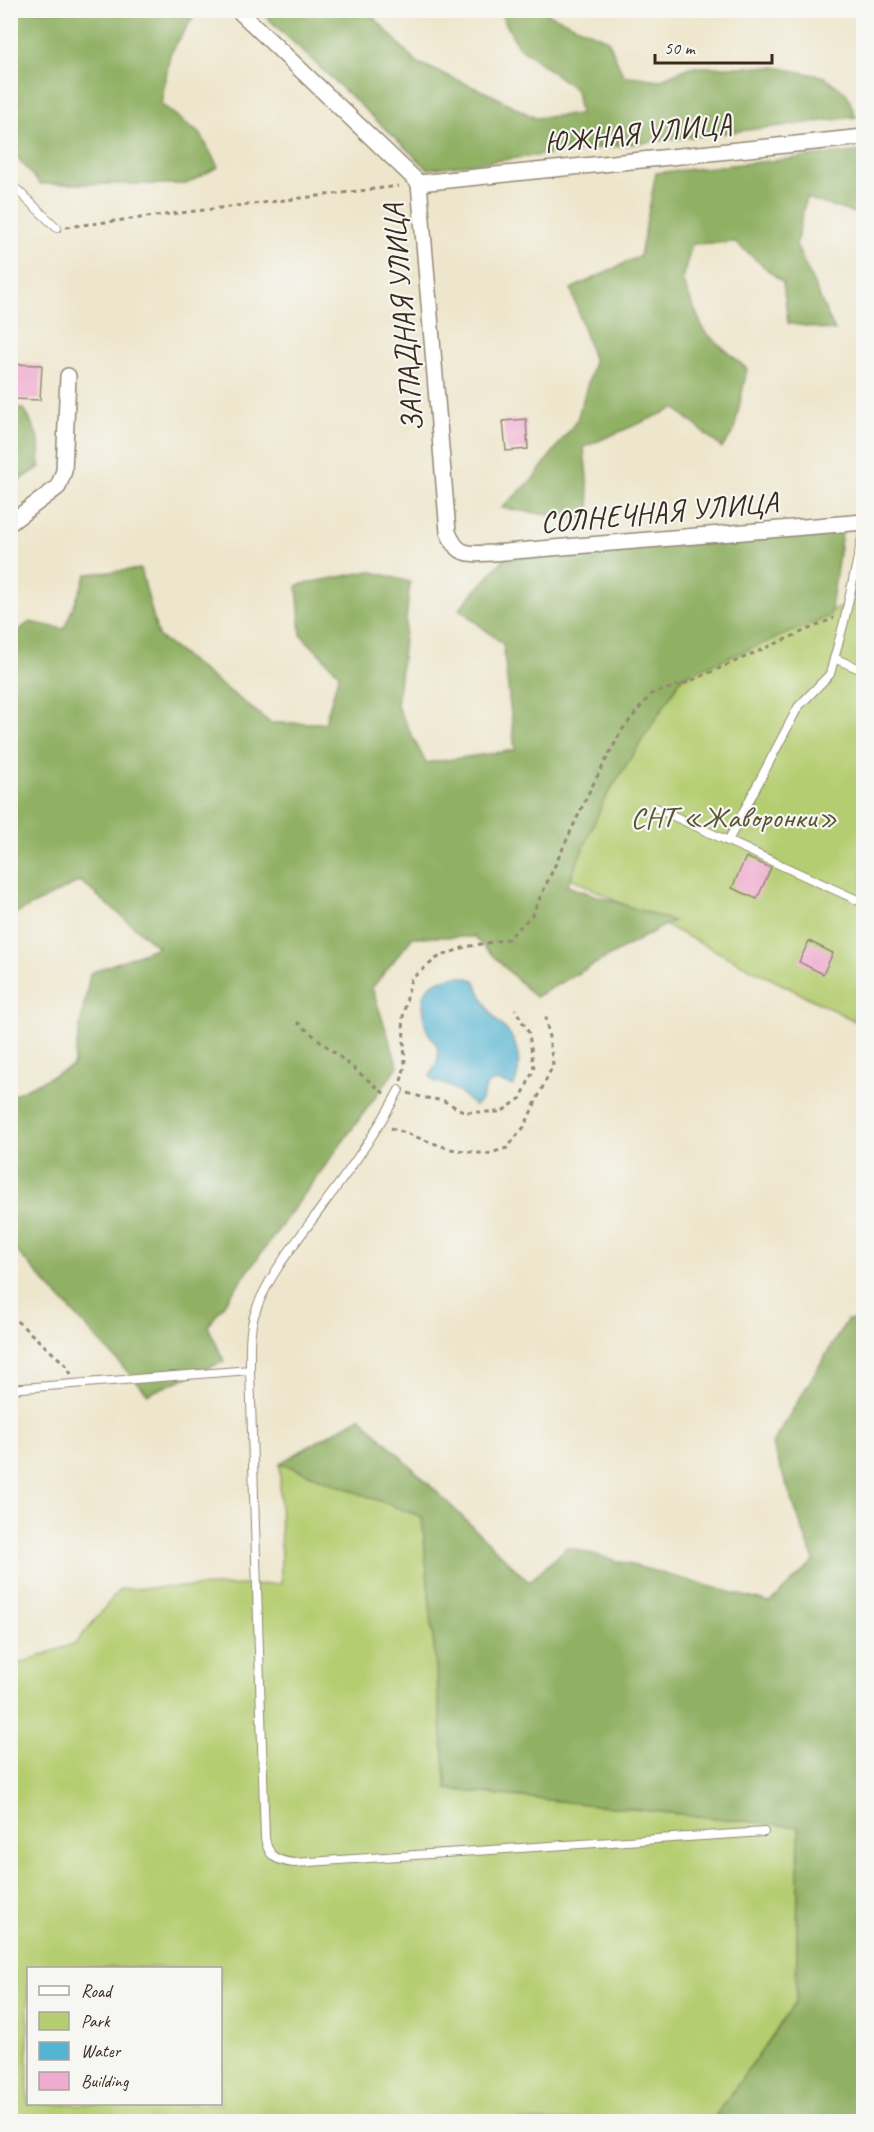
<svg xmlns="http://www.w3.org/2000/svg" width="874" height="2132" viewBox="0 0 874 2132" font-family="Caveat,sans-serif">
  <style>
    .green { fill: #b5cd71; stroke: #787c48; stroke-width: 1.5; fill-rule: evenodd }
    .forest { fill: #90b063; stroke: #666d40; stroke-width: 1.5 }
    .water { fill: #54b4d3; stroke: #486f78; stroke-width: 1.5 }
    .building { fill: #f0accf }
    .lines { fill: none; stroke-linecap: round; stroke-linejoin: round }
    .lane-casing { stroke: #948875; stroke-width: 10 }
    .street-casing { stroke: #948875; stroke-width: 18 }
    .path { stroke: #948875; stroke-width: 3; stroke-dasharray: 4.5 4.5; stroke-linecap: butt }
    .lane { stroke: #fff; stroke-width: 8 }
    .street { stroke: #fff; stroke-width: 15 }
    .labels { text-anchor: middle; stroke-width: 4.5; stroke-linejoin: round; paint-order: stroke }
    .street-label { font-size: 30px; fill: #3b2a1e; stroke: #f6f6f2 }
    .park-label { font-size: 30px; fill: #5a5333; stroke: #f6f6f2 }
  </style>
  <rect width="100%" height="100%" fill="#f6f6f2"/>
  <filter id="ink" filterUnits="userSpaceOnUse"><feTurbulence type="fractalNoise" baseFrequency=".0167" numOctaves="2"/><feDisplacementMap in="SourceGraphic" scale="12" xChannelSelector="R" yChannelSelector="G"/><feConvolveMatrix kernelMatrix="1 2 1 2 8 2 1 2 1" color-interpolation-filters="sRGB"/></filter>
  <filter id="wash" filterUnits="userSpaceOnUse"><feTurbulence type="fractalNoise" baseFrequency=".008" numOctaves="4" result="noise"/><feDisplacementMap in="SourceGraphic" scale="24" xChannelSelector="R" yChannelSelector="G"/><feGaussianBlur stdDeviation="1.35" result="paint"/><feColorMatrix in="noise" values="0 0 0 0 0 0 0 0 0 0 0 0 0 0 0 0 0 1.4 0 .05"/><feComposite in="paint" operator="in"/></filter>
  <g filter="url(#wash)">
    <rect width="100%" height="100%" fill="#eee6cc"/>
    <path class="green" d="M850,593L863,596V1025L553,869L660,690L767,627L844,607Z
      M280,1463L422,1517L447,1789L799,1827L796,2002L712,2121H11L10,1662L15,1665L76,1643L120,1589L281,1584ZM28,1968H220V2104H28Z"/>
    <path class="forest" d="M10,11H197L170,54L161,104L201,135L218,167L186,184H40L11,150Z
      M260,11H368L416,62L494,96L535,118L580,114L576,90L518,46L499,11H542L608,40L623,75L659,80L690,67H775L825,77L847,94L856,117L428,169Z
      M863,151V216L806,198L796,245L835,331L788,323L783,283L735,242L692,244L682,280L704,331L747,369L734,431L722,448L675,408L584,447L591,521L502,508L533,479L577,420L594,362L571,289L640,256L656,173Z
      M11,405L25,410L39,439L40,467L11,486Z
      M842,532L830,616L683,676L604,800L567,886L673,921L535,997L474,937H413L372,988L398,1066L208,1326L224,1361L148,1394L11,1245V1096L73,1066L90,973L158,947L80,881L11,916V635L30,622L64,629L87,574L141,569L158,636L271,723H325L339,674L301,635L297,585L370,571L410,582L397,706L426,763L515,750L503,644L459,609L505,558Z
      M847,1320H864L863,2121H712L796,2002L799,1827L447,1789L422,1517L280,1463L360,1417L529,1582L567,1547L770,1603L814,1561L772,1444Z"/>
    <path class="water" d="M459,976L475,980C480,994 486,1007 495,1018C499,1025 507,1029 511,1036C520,1051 521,1070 514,1086L497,1081L487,1084L482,1099L475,1106C463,1095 452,1084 435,1082L430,1076C435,1067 440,1060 438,1049C436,1041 429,1036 426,1028C425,1024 424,1019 424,1014C419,986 434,979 459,976Z"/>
    <g id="blocks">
      <path class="building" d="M10,364L42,365L40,400L10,399Z
        M526,419L528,449L506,451L503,421Z
        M746,857L771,868L757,899L732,888Z
        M809,941L833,953L823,974L799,962Z"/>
    </g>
  </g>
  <g filter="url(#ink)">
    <use href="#blocks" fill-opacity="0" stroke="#948875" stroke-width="1.5"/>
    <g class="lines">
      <defs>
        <path id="lane" d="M10,183L57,228
          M834,658L864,671
          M656,808L728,841L798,707L830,674L844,622L864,529
          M728,841L864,903
          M399,1090C378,1130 352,1167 324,1204C301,1236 265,1278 254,1316C249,1333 250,1352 250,1370L265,1838C268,1856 276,1861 294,1863L764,1832
          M10,1389L250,1370"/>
        <path id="street" d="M238,10L419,183L448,532C458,557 468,554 493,553L864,522
          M419,183L864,137
          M10,523L58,487L64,471L68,376"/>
      </defs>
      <use href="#lane" class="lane-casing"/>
      <use href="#street" class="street-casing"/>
      <path class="path" d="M66,227L399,186
        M297,1022L385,1094
        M401,1081L405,1065L403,1017L411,979L437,958L465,947L508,939L532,915L589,792L622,730L651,694L686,683L834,618
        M408,1093L421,1097L444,1101L465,1112H501L521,1098L534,1069L529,1033L515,1009
        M391,1128L450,1149L487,1154L507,1148L524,1127L553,1065L546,1017
        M10,1315L66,1365L71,1374"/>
      <use href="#lane" class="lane"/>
      <use href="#street" class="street"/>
    </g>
  </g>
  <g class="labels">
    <g class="street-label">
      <text transform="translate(638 133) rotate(-6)" y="10">ЮЖНАЯ УЛИЦА</text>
      <text transform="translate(403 318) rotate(-95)" y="10">ЗАПАДНАЯ УЛИЦА</text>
      <text transform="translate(659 512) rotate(-5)" y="10">СОЛНЕЧНАЯ УЛИЦА</text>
    </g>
    <g class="park-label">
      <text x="734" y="827">СНТ «Жаворонки»</text>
    </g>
  </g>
  <rect width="874" height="2132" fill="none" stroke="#f6f6f2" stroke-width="36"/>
  <rect x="27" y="1967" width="195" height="138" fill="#f6f6f2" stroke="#aba49d" stroke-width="1.5"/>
  <rect x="39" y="1986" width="30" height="9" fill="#ffffff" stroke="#aba49d" stroke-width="1.5"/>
  <text x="81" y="1997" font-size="18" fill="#3b2a1e">Road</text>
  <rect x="39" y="2012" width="30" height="18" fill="#b5cd71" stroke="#aba49d" stroke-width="1.5"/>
  <text x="81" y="2027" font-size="18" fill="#3b2a1e">Park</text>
  <rect x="39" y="2042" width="30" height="18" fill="#54b4d3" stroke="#aba49d" stroke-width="1.5"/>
  <text x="81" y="2057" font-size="18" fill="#3b2a1e">Water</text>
  <rect x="39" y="2072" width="30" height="18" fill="#f0accf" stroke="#aba49d" stroke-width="1.5"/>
  <text x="81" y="2087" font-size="18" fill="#3b2a1e">Building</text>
  <path d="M655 54v9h117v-9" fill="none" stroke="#3b2a1e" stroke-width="3"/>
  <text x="664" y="54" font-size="18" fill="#3b2a1e" stroke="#f6f6f2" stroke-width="4.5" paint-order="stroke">50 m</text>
</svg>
